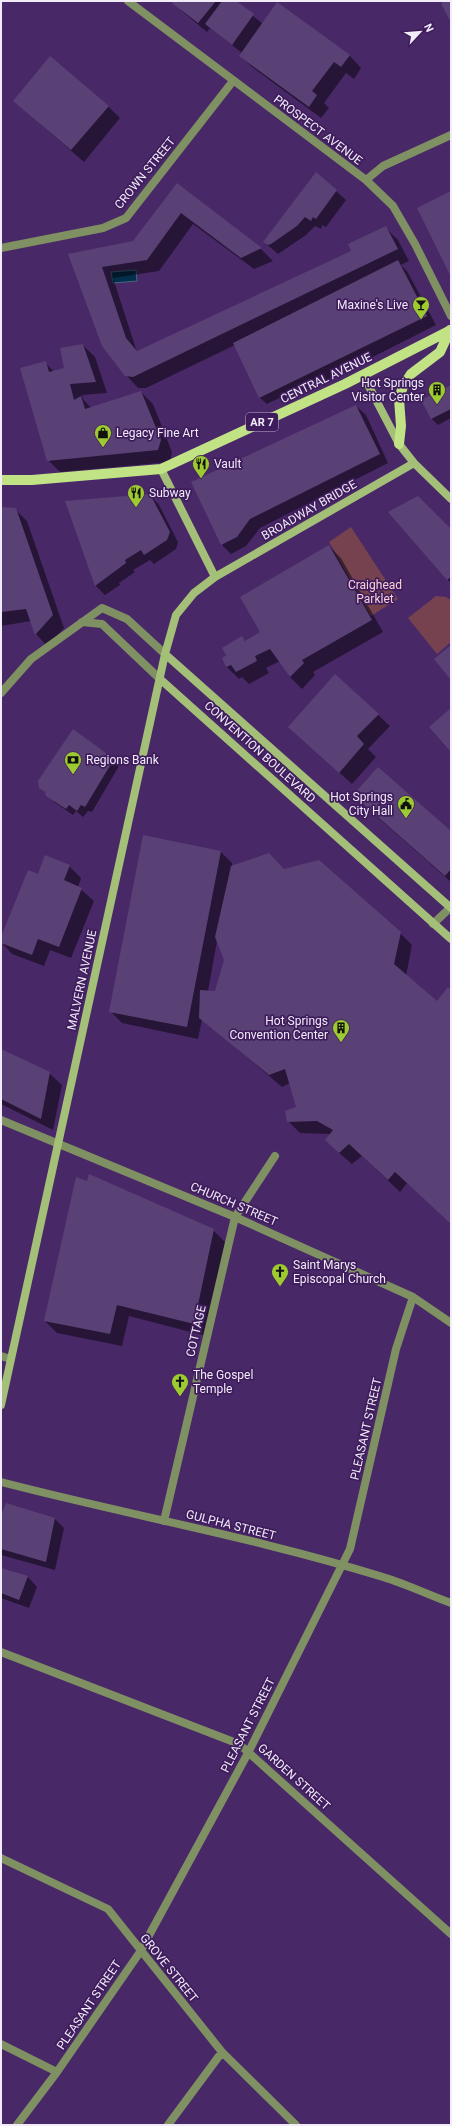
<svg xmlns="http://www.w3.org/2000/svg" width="452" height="2126" viewBox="0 0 452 2126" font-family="Roboto,sans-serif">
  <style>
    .green { fill: #76424f }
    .water { fill: #032e4c; stroke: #4a6780 }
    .shadow { fill: #0007; fill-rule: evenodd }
    .building { fill: #5a4175 }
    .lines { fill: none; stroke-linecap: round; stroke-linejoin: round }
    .street { stroke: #7f9063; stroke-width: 8 }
    .secondary { stroke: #a4bf77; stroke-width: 8 }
    .primary { stroke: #c1e385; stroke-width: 10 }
    .labels { text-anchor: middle; stroke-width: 3.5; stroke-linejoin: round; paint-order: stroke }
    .shield { fill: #3f1d5c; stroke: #bcadcb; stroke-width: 1 }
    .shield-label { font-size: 11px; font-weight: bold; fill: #f1ebfa }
    .street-label { font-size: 12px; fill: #f1ebfa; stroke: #3f1d5c }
    .poi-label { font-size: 12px; fill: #f1ebfa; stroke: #3f1d5c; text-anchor: start }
    .park-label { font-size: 12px; fill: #f9d0d8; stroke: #3f1d5c }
  </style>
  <rect width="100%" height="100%" fill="#492868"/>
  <path class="green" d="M351,527L398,599L371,616L329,542Z
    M436,596L446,597L451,600V642L437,654L408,618Z"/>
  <path class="water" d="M136,270L137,281L113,283L111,272Z"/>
  <path class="shadow" d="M175,1H234L263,24L278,4L350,56L361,68L354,79L346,73L324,103L329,108L321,118L252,67L240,55L242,53L210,28L207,32L183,12L174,2Z
    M14,101L108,106L120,118L84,162Z
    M316,173L346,200L326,227L322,225L321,229L315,226L306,235L278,254L264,242Z
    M178,184L261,249L273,261L254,269L193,224L159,271L113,278L137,352L352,251L386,228L398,240L409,261L401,265L407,271L436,325L359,364L356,361L341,369L343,372L284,400L281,397L267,404L260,398L235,345L146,388H138L126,375L70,255L134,242Z
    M83,345L95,357L107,393L82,395L83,399L91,408L141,392L153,404L172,452L170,462L60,472L48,460L45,362L54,372L65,369Z
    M451,386V418L438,425L432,419Z
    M356,406L366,415L388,463L260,528L246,546L231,554L222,545Z
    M150,495L159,505L178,542L176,549L154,564L150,560L133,570L135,572L119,583L120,585L105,595L96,586L67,502Z
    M1,508L15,509L27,521L64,628L47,646L36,634L31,621L1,626Z
    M451,530V583L447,579Z
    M329,546L341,558L383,632L313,672L315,675L302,689L290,677L280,661L266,668L269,673L249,684L242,677L239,679L227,667L223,658L242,637L246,642L261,632Z
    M335,675L390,726L368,749L376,757L352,784L289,727Z
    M113,759L119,766L92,812L88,811L83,817L76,811L73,815L54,802L40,787Z
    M354,795L451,833V882L366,807Z
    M220,851L232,863V867L285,870L400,933L412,945L406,976L437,1002L451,991V1223L407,1183L400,1192L362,1156L352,1164L338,1152L331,1134L300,1133L288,1121L297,1108L290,1083L282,1087L202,1019L198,1039L122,1023L110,1011ZM217,941L225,960L216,992L208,991Z
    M69,866L81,878L78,887L94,901L71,958L50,950L44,966L12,954L1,942V939L39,875Z
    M1,1050L49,1073L62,1085L53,1130L1,1104Z
    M213,1230L225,1242L206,1336L129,1316L122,1346L57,1333L45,1321Z
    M6,1504L55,1519L64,1528L55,1570L1,1555V1518Z
    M1,1569L28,1577L37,1587L29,1608L1,1598Z"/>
  <path class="building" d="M174,1H216L198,23L172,3Z
    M222,1H236L254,14L232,45L205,24Z
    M445,1H451V23L441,3Z
    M277,2L350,55L341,67L334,62L312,91L317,95L309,107L239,56Z
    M50,56L109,106L71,150L13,101Z
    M316,172L337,190L316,219L313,217L311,221L305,217L297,226L271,244L268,245L263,242Z
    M177,183L262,248L241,258L181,213L147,260L102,267L126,338L137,351L351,251L348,244L386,226L398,249L133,377L125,376L102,346L68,254L133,241Z
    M451,191V277L417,208Z
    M398,260L427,316L259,398L233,343Z
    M83,344L96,382L70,384L74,400L81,396L85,409L141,391L161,440L158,450L47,461L20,368L46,361L49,372L64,368L60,348Z
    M451,385V409L431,419L421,400Z
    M356,405L380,454L250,519L237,537L221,545L191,482Z
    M150,494L170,532L167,540L144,555L141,550L125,560L126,563L95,586L65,501Z
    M418,496L451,529V577L447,580L388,512Z
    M1,507L16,508L53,615L35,635L26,609L1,612Z
    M329,545L372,620L302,660L304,663L290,677L270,649L255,656L257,661L236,672L231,665L226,667L222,658L226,655L222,648L242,636L245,641L260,632L240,597Z
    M451,645V680L434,659Z
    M335,674L379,714L357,736L364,744L339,773L288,727Z
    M451,708V752L429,727Z
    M73,729L114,759L85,807L81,805L77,811L69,805L66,809L46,796L45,792L39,788L38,781Z
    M378,767L451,831V869L445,876L353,795Z
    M143,835L221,851L187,1027L109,1012Z
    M269,853L284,869L319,860L401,932L394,964L437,1001L448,987L451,990V1224L395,1172L388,1180L349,1144L339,1153L325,1140L333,1130L317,1121L287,1122L285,1111L296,1107L285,1069L269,1075L199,1018L200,990L215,991L224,960L215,937L231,866Z
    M45,855L70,865L64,880L82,888L59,947L38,939L32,955L1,943V937L28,870L38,874Z
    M1,1049L50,1072L41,1119L1,1099Z
    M89,1174L214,1229L194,1324L117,1305L110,1334L44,1321L76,1177L87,1181Z
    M6,1503L55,1518L46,1562L1,1549V1515Z
    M1,1568L28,1576L19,1600L1,1593Z"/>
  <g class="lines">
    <path class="street" d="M128,1L366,180L393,206L415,244L451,316
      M366,180L383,166L451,135
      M1,248L103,228L126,218L233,81
      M82,622L102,624L160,679
      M1,693L31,659L102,608L127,619L165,654
      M433,924L451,907
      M1,1120L235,1217L413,1297L451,1323
      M1,1356L11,1359
      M1,1482C128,1515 258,1538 383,1577C406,1584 429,1595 451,1603
      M164,1521L235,1217L275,1156
      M1,1652L239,1744L451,1934
      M1,1858L108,1909L222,2052L296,2125
      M1,2044L57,2072
      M17,2125L57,2072L140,1952L248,1753L350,1549L396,1349L413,1297
      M168,2125L222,2052"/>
    <path class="secondary" d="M363,375L399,444L414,463L451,499
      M161,469L215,577
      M165,654L451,908
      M160,679L451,939
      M1,1405L165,654L176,615L194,593L215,577L414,463"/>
    <path class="primary" d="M399,444L401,426L399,399L403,386L411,374L440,352L450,330
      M1,480H32L161,469L345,384L451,330"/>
  </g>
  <defs>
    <symbol id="bar-pin" viewBox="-11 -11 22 30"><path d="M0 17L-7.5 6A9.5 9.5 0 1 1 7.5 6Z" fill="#9dca30" stroke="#3f1d5c"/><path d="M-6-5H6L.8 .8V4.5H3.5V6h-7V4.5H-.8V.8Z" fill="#111"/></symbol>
    <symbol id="building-pin" viewBox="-11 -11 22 30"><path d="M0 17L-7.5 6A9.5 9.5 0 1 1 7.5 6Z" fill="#9dca30" stroke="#3f1d5c"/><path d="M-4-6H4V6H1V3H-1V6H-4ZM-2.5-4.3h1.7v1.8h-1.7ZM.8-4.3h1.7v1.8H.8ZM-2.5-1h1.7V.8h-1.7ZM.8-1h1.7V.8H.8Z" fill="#111"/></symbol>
    <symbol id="shop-pin" viewBox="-11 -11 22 30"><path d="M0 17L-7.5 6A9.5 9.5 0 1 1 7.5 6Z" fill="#9dca30" stroke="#3f1d5c"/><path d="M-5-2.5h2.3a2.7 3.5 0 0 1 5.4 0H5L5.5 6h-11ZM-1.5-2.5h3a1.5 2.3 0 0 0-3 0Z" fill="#111"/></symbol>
    <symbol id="restaurant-pin" viewBox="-11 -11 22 30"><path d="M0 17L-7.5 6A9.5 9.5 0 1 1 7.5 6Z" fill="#9dca30" stroke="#3f1d5c"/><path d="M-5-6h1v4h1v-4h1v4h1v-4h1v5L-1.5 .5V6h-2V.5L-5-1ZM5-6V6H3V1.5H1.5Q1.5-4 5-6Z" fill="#111"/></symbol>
    <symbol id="bank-pin" viewBox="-11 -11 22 30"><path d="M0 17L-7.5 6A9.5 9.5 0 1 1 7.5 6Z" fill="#9dca30" stroke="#3f1d5c"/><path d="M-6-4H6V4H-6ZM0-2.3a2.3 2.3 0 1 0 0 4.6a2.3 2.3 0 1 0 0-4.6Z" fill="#111"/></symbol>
    <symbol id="civic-pin" viewBox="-11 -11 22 30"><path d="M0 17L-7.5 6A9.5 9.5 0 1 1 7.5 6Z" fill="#9dca30" stroke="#3f1d5c"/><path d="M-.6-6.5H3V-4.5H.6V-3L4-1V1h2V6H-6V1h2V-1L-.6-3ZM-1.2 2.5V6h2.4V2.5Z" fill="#111"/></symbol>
    <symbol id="church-pin" viewBox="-11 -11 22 30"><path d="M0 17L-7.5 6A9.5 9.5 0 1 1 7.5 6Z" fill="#9dca30" stroke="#3f1d5c"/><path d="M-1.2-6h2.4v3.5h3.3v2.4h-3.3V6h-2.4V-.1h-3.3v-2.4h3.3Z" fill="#111"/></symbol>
  </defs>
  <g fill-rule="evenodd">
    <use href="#bar-pin" x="411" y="295" width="20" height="27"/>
    <use href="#building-pin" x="427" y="380" width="20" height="27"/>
    <use href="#shop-pin" x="93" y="423" width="20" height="27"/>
    <use href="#restaurant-pin" x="191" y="454" width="20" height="27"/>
    <use href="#restaurant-pin" x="126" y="483" width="20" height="27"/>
    <use href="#bank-pin" x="63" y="750" width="20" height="27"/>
    <use href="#civic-pin" x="396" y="794" width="20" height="27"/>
    <use href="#building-pin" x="331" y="1018" width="20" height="27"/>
    <use href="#church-pin" x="270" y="1262" width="20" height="27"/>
    <use href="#church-pin" x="170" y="1372" width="20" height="27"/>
  </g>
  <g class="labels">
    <rect class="shield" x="246" y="413" width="32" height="18" rx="3"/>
    <g class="shield-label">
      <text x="262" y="426">AR 7</text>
    </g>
    <g class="street-label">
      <text transform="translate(318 130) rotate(37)" y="4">PROSPECT AVENUE</text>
      <text transform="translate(145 173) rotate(-51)" y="4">CROWN STREET</text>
      <text transform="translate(326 378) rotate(-26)" y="4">CENTRAL AVENUE</text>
      <text transform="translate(309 510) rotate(-30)" y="4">BROADWAY BRIDGE</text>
      <text transform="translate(260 752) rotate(42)" y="4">CONVENTION BOULEVARD</text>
      <text transform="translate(82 980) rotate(-78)" y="4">MALVERN AVENUE</text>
      <text transform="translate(234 1204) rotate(23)" y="4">CHURCH STREET</text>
      <text transform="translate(196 1331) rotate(-77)" y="4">COTTAGE</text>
      <text transform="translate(366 1429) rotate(-77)" y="4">PLEASANT STREET</text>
      <text transform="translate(231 1525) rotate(14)" y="4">GULPHA STREET</text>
      <text transform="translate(248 1725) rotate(-63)" y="4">PLEASANT STREET</text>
      <text transform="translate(294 1777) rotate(42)" y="4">GARDEN STREET</text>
      <text transform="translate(169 1968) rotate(51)" y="4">GROVE STREET</text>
      <text transform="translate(89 2005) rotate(-56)" y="4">PLEASANT STREET</text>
    </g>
    <g class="poi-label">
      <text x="408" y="309" text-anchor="end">Maxine's Live</text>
      <text x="424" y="387" text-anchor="end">Hot Springs<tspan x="424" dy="14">Visitor Center</tspan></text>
      <text x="116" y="437">Legacy Fine Art</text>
      <text x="214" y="468">Vault</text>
      <text x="149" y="497">Subway</text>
      <text x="86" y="764">Regions Bank</text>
      <text x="393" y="801" text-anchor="end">Hot Springs<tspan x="393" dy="14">City Hall</tspan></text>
      <text x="328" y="1025" text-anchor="end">Hot Springs<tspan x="328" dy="14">Convention Center</tspan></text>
      <text x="293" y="1269">Saint Marys<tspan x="293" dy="14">Episcopal Church</tspan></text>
      <text x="193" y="1379">The Gospel<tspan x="193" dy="14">Temple</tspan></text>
    </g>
    <g class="park-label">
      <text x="375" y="589">Craighead<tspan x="375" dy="14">Parklet</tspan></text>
    </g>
  </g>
  <rect width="452" height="2126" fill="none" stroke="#f1ebfa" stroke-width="4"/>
  <g transform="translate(420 32) rotate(64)" stroke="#3f1d5c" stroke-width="3" paint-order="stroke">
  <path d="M0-3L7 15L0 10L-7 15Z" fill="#f1ebfa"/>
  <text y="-6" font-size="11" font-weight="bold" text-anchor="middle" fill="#f1ebfa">N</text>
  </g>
</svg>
